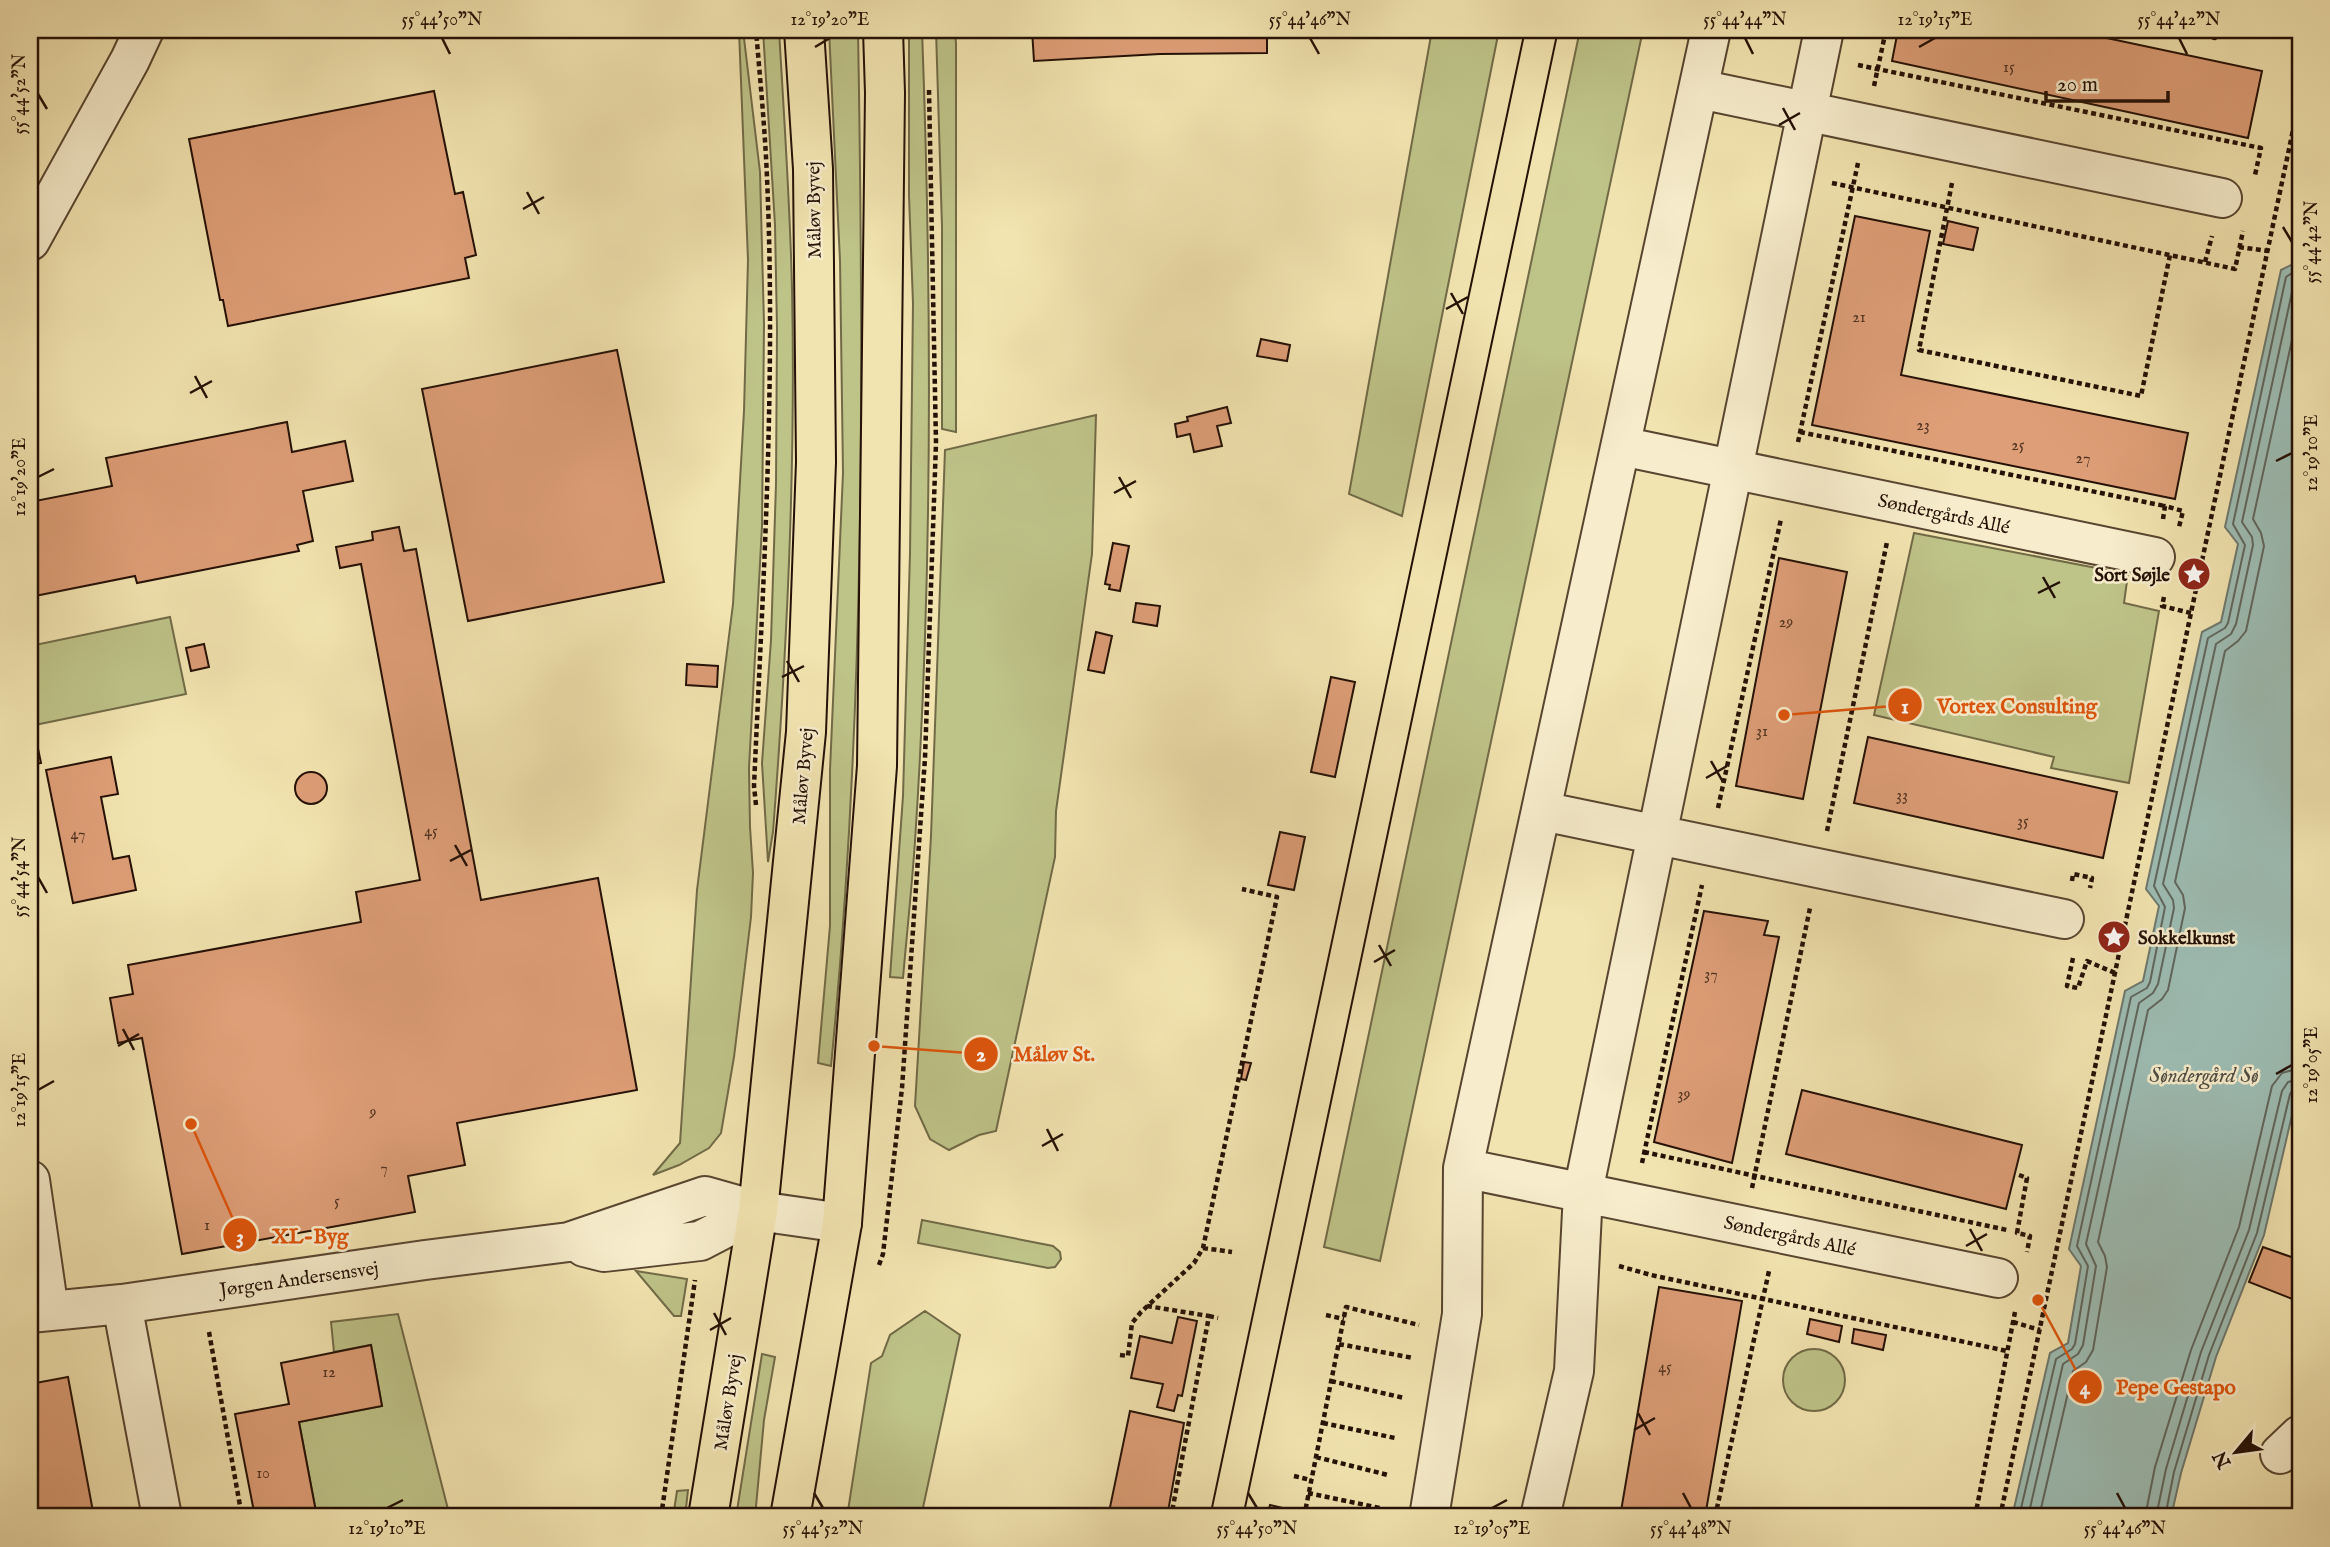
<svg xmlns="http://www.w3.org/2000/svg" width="2330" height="1547" viewBox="0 0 2330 1547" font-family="'IM FELL English',serif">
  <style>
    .green { fill: #bec388; stroke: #716a47; stroke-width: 2 }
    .water { fill: #9dbdb4; stroke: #6d786e; stroke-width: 2 }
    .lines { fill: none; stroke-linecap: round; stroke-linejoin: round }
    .shore { stroke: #60665d; stroke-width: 2 }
    .building { fill: #de9e77; stroke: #241006; stroke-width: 2 }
    .minor-casing { stroke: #584530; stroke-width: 42 }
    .major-casing { stroke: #241006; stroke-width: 42 }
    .path { stroke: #241006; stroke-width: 4.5; stroke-dasharray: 5 3.5; stroke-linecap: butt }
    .minor { stroke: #f7edcc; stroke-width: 38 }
    .major { stroke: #f2e4b0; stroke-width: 38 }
    .tram { stroke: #241006; stroke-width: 2 }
    .ticks { fill: none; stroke: #241006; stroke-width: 2.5 }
    .labels { text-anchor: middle; stroke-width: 5; stroke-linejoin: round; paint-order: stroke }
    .number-label { font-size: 16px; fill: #523422 }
    .street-label { font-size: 19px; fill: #241006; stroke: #f7edcc }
    .poi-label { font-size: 19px; font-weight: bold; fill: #241006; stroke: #f7edcc; text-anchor: end }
    .water-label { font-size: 21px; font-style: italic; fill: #4e4d43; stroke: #f7edcc }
    .leader { fill: none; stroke: #de550c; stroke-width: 2.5 }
    .callout-dot { fill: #de550c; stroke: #f7edcc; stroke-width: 2.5 }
    .mark-label { font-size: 21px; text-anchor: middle; font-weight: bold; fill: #fff }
    .callout-label { font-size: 21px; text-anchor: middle; font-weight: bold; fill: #de550c; stroke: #f7edcc; stroke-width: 5; stroke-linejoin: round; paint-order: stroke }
    .neatline { fill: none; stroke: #241006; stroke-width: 2.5 }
    .ticks-label { font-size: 18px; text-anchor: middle; fill: #241006 }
  </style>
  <rect width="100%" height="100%" fill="#f2e4b0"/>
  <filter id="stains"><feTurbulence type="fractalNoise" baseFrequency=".00286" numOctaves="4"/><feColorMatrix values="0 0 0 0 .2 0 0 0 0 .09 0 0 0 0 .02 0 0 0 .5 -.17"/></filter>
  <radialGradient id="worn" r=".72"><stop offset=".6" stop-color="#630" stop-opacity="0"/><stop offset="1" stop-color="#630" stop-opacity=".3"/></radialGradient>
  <path class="green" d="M739,30H743L760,172L764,324L762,526L749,768L750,827L753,873L751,917L734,1057L721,1133L709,1148L679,1165L653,1175L680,1143L697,890L733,604L744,411L748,260Z
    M763,30H779C784,116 790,202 792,288C796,470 787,651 773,832L768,862L762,763L771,640L776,484L777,329L775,225Z
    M829,30H858C864,375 865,722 831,1066L818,1063L830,926V770L843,473L840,261Z
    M909,30H922C932,300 933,571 915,841C912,886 907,932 903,978L890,977L903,796L910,553L913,303L909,196Z
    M936,30H955L956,44V432L942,429V227Z
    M1432,30H1499L1402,516L1349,494Z
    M1580,30H1643L1380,1261L1324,1247Z
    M1096,415L1092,554L1056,811L1055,857L996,1131L979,1135L949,1150L930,1139L915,1106L931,836L945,450Z
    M1914,533L2128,574L2124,603L2159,611L2129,783L2051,768L2054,757L1874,715Z
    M170,617L186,694L30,726V646Z
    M922,1220L1053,1246L1060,1252L1061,1259L1055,1267L1048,1268L918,1243Z
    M636,1271L687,1279L681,1316H674Z
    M925,1311L960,1335L921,1517H847L871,1363L882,1356L890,1335Z
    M398,1314L450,1517H317L299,1422L382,1406L371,1345L334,1352L331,1322Z
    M1783 1380a31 31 0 1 1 62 0a31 31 0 1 1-62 0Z
    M762,1354L775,1357L764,1420L755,1517H736Z
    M688,1490L685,1517H673L677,1491Z"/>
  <path class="water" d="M2300,249V1081L2264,1235L2216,1357L2181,1473L2171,1517H2012L2050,1353L2068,1343L2081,1266L2069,1249L2125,991L2143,981L2159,906L2146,889L2202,632L2221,622L2238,544L2225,527L2281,270L2297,262Z"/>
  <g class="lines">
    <path class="shore" d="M2019,1517L2056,1359L2072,1349L2075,1344L2088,1266L2077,1246L2131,997L2147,988L2150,982L2165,907L2154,886L2208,638L2225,628L2228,623L2245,545L2233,524L2286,277L2300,268
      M2028,1517L2063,1364L2078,1354L2083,1345L2096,1266L2086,1244L2139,1003L2153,993L2158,984L2174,908L2173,900L2163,884L2216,644L2231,634L2236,624L2253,545L2252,537L2242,522L2294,283L2300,278
      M2039,1517L2073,1371L2086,1362L2093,1350L2107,1267L2105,1256L2098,1242L2148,1010L2162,999L2168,990L2185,908L2183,895L2175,882L2225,651L2238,641L2246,631L2264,546L2261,533L2253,519L2300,303
      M2145,1517L2155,1467L2191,1350L2239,1227L2272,1086L2282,1073L2300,1068
      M2156,1517L2166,1469L2201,1352L2249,1230L2282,1091L2288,1082L2300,1079
      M2165,1517L2174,1472L2209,1355L2257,1233L2290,1094L2294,1088L2300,1087"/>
  </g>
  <path class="building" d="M30,30H46L44,38L30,33Z
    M1032,30H1267V53L1160,54L1034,61Z
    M1898,30H2069L2262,71L2248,138L1892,61Z
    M434,91L455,194L463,192L476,255L465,258L469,278L228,326L223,300H220L189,139Z
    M1855,216L1930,231L1901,375L2188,433L2175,499L1812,425Z
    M1948,221L1978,228L1973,250L1943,244Z
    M1261,339L1290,345L1287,361L1257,356Z
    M617,350L664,582L468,621L422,389Z
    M1227,407L1231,423L1217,426L1222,446L1194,452L1190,434L1177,437L1175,424L1188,421L1187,417Z
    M287,422L292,452L345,441L353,481L303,491L313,541L297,545L299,551L137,583L135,576L30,597V502L112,486L106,458Z
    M399,527L404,551L416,549L481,900L598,878L637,1090L457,1123L465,1165L408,1176L415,1212L182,1254L142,1038L118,1043L110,998L133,994L128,965L361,922L356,892L420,880L361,564L340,568L336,547L373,540L372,532Z
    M1113,543L1129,546L1120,591L1109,589L1110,585L1105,584Z
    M1779,558L1847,572L1803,799L1736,786Z
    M1136,603L1160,606L1157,626L1133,622Z
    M1096,632L1112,636L1104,673L1088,670Z
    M204,644L209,667L191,671L186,648Z
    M687,664L718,666L717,687L686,685Z
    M1331,677L1355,682L1335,777L1311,772Z
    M1868,737L2117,792L2103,858L1854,803Z
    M36,739L41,763L30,765V740Z
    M111,757L118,794L101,797L113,859L129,856L136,890L73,903L46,770Z
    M295 788a16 16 0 1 1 32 0a16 16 0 1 1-32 0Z
    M1280,832L1305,837L1294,890L1268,885Z
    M1704,911L1768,921L1764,935L1779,937L1732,1163L1654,1142Z
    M1244,1062L1251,1063L1246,1080L1241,1079Z
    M1802,1090L2022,1145L2006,1209L1786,1154Z
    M2300,1242V1302L2249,1282L2263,1247L2294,1258Z
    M1659,1287L1742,1301L1705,1517H1620Z
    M1178,1317L1197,1321L1182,1396L1178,1395L1174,1411L1157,1407L1163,1384L1131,1378L1140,1336L1172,1343Z
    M1810,1319L1842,1326L1839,1342L1807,1334Z
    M1854,1329L1886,1335L1883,1350L1852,1343Z
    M371,1345L382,1406L299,1422L317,1517H255L235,1414L289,1404L281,1363Z
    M68,1377L94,1517H30V1384Z
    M1130,1411L1184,1423L1167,1517H1108Z
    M1270,1505L1287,1509L1285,1517H1267Z"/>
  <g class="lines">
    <defs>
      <path id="minor" d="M1699,89L2222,198
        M30,241L130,60L144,30
        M1621,446L2155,557
        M1542,811L2064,919
        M1463,1168L1998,1278
        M30,1180L49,1311
        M584,1247L604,1252L700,1241L758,1211
        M122,1304L162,1517
        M30,1313L122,1304L425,1260L569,1242L705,1196L758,1211L842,1223
        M2280,1454L2300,1435
        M1429,1517L1462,1314L1463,1168L1711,30
        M1540,1517L1574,1371L1583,1192L1824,30"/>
      <path id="major" d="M708,1517L758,1211L806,732L816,462L813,169L804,30
        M790,1517L842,1223L877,766L885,93L883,30"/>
    </defs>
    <use href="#minor" class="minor-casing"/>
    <use href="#major" class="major-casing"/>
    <path class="path" d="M2179,30L2215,38L2217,30
      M1858,65L2261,148L2255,175
      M1874,86L1886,30
      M1832,183L2235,269L2243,231
      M1952,183L1919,350L2141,396L2170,255
      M2239,247L2268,251
      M2205,262L2212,236
      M1800,432L2165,506
      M1798,442L1858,163
      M2163,519L2165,506L2183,511L2179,527
      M2164,597L2162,606L2191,613
      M756,805L754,786C763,584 776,380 767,178C765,128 760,79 756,30
      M1718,808L1781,519
      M1827,831L1887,542
      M2072,881L2073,874L2092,878L2090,888
      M2073,958L2067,986L2078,988L2087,961L2115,973
      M1644,1152L2007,1230
      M1642,1163L1702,885
      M2019,1175L2027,1178L2017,1233L2030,1236L2027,1252
      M1752,1188L1810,908
      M1203,1248L1232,1252
      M879,1265L883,1254L902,1088L925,758L936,443L929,90
      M1619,1266L1651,1275L2007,1351
      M1147,1306L1209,1316L1171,1517
      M1326,1315L1344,1319
      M1209,1316L1218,1318
      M2013,1322L2040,1330
      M209,1332L242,1517
      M1339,1344L1413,1358
      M1120,1355L1128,1356L1132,1323L1141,1312L1194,1263L1203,1248L1277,897L1242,889
      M1331,1381L1404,1398
      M1323,1423L1395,1438
      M1316,1457L1388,1475
      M1294,1476L1311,1480
      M1308,1493L1380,1508
      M661,1517L695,1280
      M1304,1517L1346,1307L1419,1325
      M1715,1517L1769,1271
      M1975,1517L2015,1312
      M2000,1517L2300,97"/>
    <use href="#minor" class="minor"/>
    <use href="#major" class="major"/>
    <path class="tram" d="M1210,1517L1525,30
      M1243,1517L1558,30"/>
  </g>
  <path class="ticks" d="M442,38L450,54M1310,38L1319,54M1745,38L1753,54M2179,38L2187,54M815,47L830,38M1919,47L1935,38M38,94L47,109M1783,108L1795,130M1779,125L1800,113M527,192L539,214M523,209L544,197M2283,227L2292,242M1451,293L1463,314M1446,309L1468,297M195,376L207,398M190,393L212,381M2276,461L2292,453M38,477L54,469M1119,477L1131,498M1114,493L1136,481M2043,577L2055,598M2038,593L2060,582M787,661L799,682M782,677L804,666M1711,761L1723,782M1706,778L1727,766M455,845L467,866M450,861L471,850M38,877L47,893M1379,945L1391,966M1374,962L1395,950M123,1029L134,1050M118,1046L139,1034M2276,1074L2292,1065M38,1090L54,1081M1047,1129L1058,1151M1042,1146L1063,1134M1970,1229L1982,1251M1966,1246L1987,1234M714,1313L726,1335M710,1330L731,1318M1638,1413L1650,1435M1634,1430L1655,1418M814,1493L823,1508M1248,1493L1257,1508M1683,1493L1691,1508M2117,1493L2125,1508M387,1508L403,1500M1492,1508L1507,1500"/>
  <defs>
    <symbol id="sight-disc" viewBox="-11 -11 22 22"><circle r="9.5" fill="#8f2418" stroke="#f7edcc"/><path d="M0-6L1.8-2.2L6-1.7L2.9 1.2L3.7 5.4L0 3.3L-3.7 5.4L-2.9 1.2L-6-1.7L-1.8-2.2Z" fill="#fff"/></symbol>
  </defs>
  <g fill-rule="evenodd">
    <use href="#sight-disc" x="2175" y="555" width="38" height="38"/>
    <use href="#sight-disc" x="2095" y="918" width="38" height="38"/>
  </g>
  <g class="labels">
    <g class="number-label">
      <text x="2009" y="72">15</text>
      <text x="1859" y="322">21</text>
      <text x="1923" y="430">23</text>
      <text x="2018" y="450">25</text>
      <text x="2083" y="463">27</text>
      <text x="1786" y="627">29</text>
      <text x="1762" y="736">31</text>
      <text x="1902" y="800">33</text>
      <text x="2023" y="826">35</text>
      <text x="431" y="836">45</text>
      <text x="78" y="839">47</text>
      <text x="1711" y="979">37</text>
      <text x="1684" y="1099">39</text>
      <text x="373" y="1117">9</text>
      <text x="384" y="1173">7</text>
      <text x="337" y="1206">5</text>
      <text x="207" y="1230">1</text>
      <text x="1665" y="1372">45</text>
      <text x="329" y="1377">12</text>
      <text x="263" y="1478">10</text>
    </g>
    <g class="street-label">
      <text transform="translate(813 210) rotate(-91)" y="7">Måløv Byvej</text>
      <text transform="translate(1944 513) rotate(12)" y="7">Søndergårds Allé</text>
      <text transform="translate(802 776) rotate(-85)" y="7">Måløv Byvej</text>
      <text transform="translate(1790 1235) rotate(12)" y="7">Søndergårds Allé</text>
      <text transform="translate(299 1278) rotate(-8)" y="7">Jørgen Andersensvej</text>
      <text transform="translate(727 1402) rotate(-81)" y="7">Måløv Byvej</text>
    </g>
    <g class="poi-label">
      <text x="2170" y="581">Sort Søjle</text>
      <text x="2138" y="944" text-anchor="start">Sokkelkunst</text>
    </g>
    <g class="water-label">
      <text x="2204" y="1082">Søndergård Sø</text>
    </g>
  </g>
  <path class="leader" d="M1784 715L1905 705M874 1046L981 1054M191 1124L240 1235M2038 1300L2085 1387"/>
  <g class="callout-dot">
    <circle cx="1784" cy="715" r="7"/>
    <circle cx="874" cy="1046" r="7"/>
    <circle cx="191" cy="1124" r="7"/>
    <circle cx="2038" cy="1300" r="7"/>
    <circle cx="1905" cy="705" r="18"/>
    <circle cx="981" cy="1054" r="18"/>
    <circle cx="240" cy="1235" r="18"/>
    <circle cx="2085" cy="1387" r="18"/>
  </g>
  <g class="mark-label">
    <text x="1905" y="713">1</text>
    <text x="981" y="1061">2</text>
    <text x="240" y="1243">3</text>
    <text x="2085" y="1394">4</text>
  </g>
  <g class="callout-label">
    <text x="2017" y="713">Vortex Consulting</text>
    <text x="1054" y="1061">Måløv St.</text>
    <text x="310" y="1243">XL-Byg</text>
    <text x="2176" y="1394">Pepe Gestapo</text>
  </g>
  <rect width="2330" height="1547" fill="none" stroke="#f2e4b0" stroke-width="77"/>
  <g transform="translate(2236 1452) rotate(241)" stroke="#f7edcc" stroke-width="5" paint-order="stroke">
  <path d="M0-5L12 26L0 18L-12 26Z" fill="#241006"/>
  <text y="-10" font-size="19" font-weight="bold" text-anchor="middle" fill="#241006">N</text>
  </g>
  <path d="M2046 91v10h122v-10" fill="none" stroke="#241006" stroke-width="3.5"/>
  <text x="2057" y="91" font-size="21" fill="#241006" stroke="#f7edcc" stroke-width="5" paint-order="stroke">20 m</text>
  <rect x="38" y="38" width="2254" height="1470" class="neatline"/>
  <g class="ticks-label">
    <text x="442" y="25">55°44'50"N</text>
    <text x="830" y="25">12°19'20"E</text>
    <text x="1310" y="25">55°44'46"N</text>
    <text x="1745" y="25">55°44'44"N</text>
    <text x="1935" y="25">12°19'15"E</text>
    <text x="2179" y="25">55°44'42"N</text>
    <text transform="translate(19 94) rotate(-90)" y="6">55°44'52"N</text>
    <text transform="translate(2311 242) rotate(-90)" y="6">55°44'42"N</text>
    <text transform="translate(2311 453) rotate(-90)" y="6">12°19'10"E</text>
    <text transform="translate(19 477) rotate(-90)" y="6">12°19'20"E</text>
    <text transform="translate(19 877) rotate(-90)" y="6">55°44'54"N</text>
    <text transform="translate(2311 1065) rotate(-90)" y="6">12°19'05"E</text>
    <text transform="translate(19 1090) rotate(-90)" y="6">12°19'15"E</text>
    <text x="387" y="1534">12°19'10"E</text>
    <text x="823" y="1534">55°44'52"N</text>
    <text x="1257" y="1534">55°44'50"N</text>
    <text x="1492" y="1534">12°19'05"E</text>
    <text x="1691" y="1534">55°44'48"N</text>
    <text x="2125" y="1534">55°44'46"N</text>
  </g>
  <rect width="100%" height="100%" filter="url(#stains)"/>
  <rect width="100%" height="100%" fill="url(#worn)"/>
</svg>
